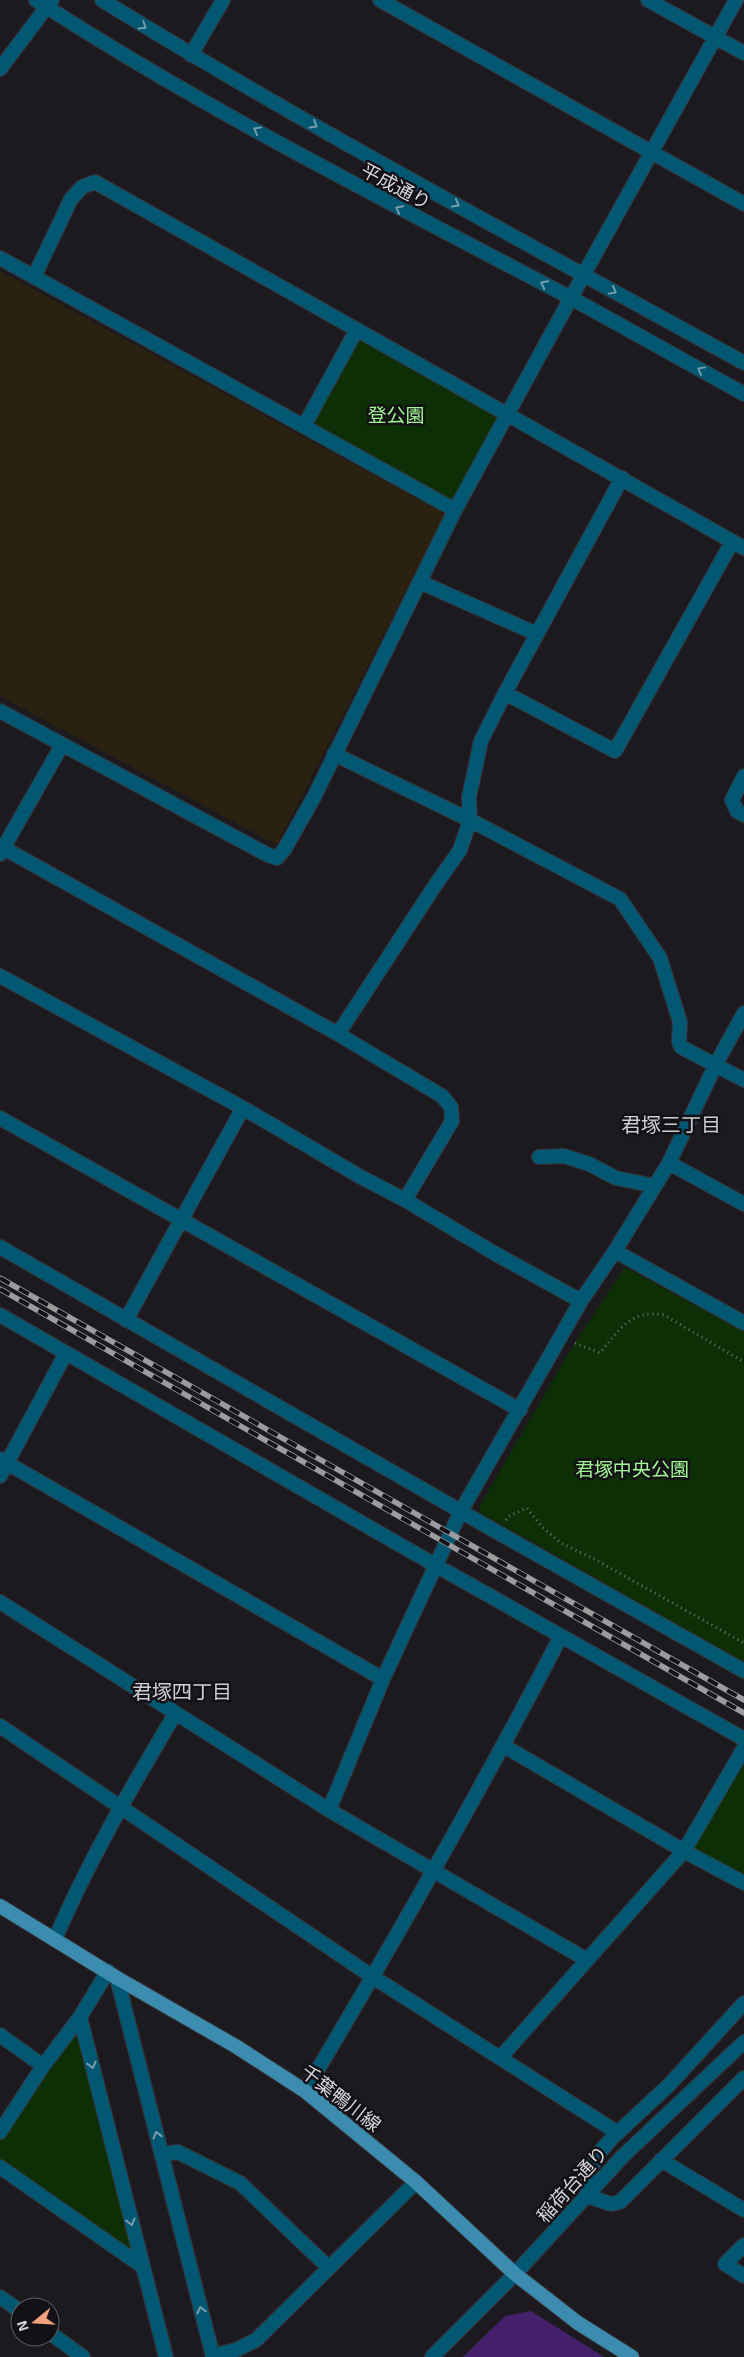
<svg xmlns="http://www.w3.org/2000/svg" width="744" height="2357" viewBox="0 0 744 2357" font-family="'Exo 2','Noto Sans JP',sans-serif">
  <style>
    .education { fill: #2a2111 }
    .green { fill: #0c2f06 }
    .building { fill: #44206b }
    .lines { fill: none; stroke-linecap: round; stroke-linejoin: round }
    .minor-casing { stroke: #373439; stroke-width: 16 }
    .tertiary-casing { stroke: #373439; stroke-width: 16 }
    .primary-casing { stroke: #373439; stroke-width: 16 }
    .path { stroke: #716f73; stroke-width: 3; stroke-dasharray: 1 4; stroke-linecap: butt }
    .minor { stroke: #025773; stroke-width: 14 }
    .tertiary { stroke: #025773; stroke-width: 14 }
    .primary { stroke: #3b8caf; stroke-width: 14 }
    .rail-casing { stroke: #9c9b9e; stroke-width: 5.5 }
    .rail { stroke: #131116; stroke-width: 4; stroke-dasharray: 11; stroke-linecap: butt }
    .oneway { stroke: #779dab }
    .labels { text-anchor: middle; stroke-width: 5; stroke-linejoin: round; paint-order: stroke }
    .street-label { font-size: 19px; fill: #d7d6d9; stroke: #131116 }
    .park-label { font-size: 19px; fill: #a0f693; stroke: #131116 }
    .neighbourhood-label { font-size: 20px; fill: #cfccd3; stroke: #131116 }
  </style>
  <rect width="100%" height="100%" fill="#1d1a1f"/>
  <path class="education" d="M0,271L445,514L277,845L0,696Z"/>
  <path class="green" d="M356,331L508,415L455,510L304,426Z
    M625,1267L744,1332V1662L481,1513L479,1507L568,1354Z
    M744,1748V1883L684,1851Z
    M80,2017L142,2266L0,2167V2133Z"/>
  <path class="building" d="M531,2311L604,2357H463L505,2316Z"/>
  <g class="lines">
    <defs>
      <path id="minor" d="M380,0L744,204
        M648,0L744,53
        M191,55L223,0
        M0,258L455,510
        M584,274L736,0
        M34,277L71,199L82,187L95,182L744,548
        M304,426L356,331
        M420,582L537,634
        M505,693L622,478
        M334,754L470,820L620,899L660,958L680,1022L679,1042L681,1047L744,1080
        M744,776L732,800L737,811L744,815
        M0,846L338,1034L442,1096L451,1107L452,1121L405,1200
        M0,854L62,745
        M0,976L243,1108L359,1176L405,1200L494,1253L581,1301
        M338,1034L434,887L460,850L470,820L469,797L481,741L505,693L615,751L732,542
        M0,1118L520,1410
        M539,1157L564,1156L589,1164L616,1178L655,1186
        M669,1163L744,1204
        M0,1247L497,1532L744,1671
        M615,1251L744,1323
        M0,1315L435,1565L744,1739
        M126,1320L243,1108
        M0,1459L383,1679
        M0,1476L66,1353
        M0,1602L329,1810L587,1960
        M0,1726L373,1977L618,2133
        M504,1746L684,1851L744,1883
        M329,1810L383,1679L461,1511L581,1301L615,1251L669,1163L716,1064L744,1013
        M55,1939C89,1860 131,1788 175,1714
        M117,1978L213,2357
        M744,2003L669,2085L613,2137L598,2154L589,2172L587,2196L611,2204L620,2202L744,2078
        M80,2017L166,2357
        M0,2035L43,2066
        M500,2058L684,1851L744,1748
        M305,2091C394,1942 481,1790 561,1636
        M0,2132L43,2066L80,2017L108,1971
        M162,2154L178,2152L240,2183L329,2268
        M661,2160L744,2210
        M0,2167L142,2266
        M744,2245L725,2264L744,2276
        M0,2297L20,2311
        M50,2333L83,2357
        M213,2355L236,2350L256,2340L416,2182"/>
      <path id="tertiary" d="M36,0C207,111 390,202 569,297C628,329 686,362 744,394
        M102,0C311,129 529,244 744,363
        M0,69L52,0
        M0,711L268,855L277,858L284,850L314,797L455,510L584,274
        M432,2357L515,2274L623,2156L744,2042"/>
      <path id="primary" d="M0,1906L117,1978L237,2047L305,2091L416,2182L515,2274L578,2323L632,2357"/>
    </defs>
    <use href="#minor" class="minor-casing"/>
    <use href="#tertiary" class="tertiary-casing"/>
    <use href="#primary" class="primary-casing"/>
    <path class="path" d="M575,1343L600,1353C619,1330 631,1309 664,1315L744,1362
      M506,1520L509,1516L527,1508L542,1527L561,1543L594,1559L744,1643"/>
    <use href="#minor" class="minor"/>
    <use href="#tertiary" class="tertiary"/>
    <use href="#primary" class="primary"/>
    <defs>
      <path id="rail" d="M0,1278L744,1700
        M0,1289L744,1713"/>
    </defs>
    <use href="#rail" class="rail-casing"/>
    <use href="#rail" class="rail"/>
  </g>
  <defs><path id="oneway-chevron" d="M-2-3.5L2.5 0L-2 3.5" fill="none" stroke-width="1.6" stroke-linecap="round" stroke-linejoin="round" transform="scale(1.25)"/></defs>
  <g class="oneway">
    <use href="#oneway-chevron" transform="translate(143 26) rotate(32)"/>
    <use href="#oneway-chevron" transform="translate(314 125) rotate(30)"/>
    <use href="#oneway-chevron" transform="translate(257 130) rotate(-151)"/>
    <use href="#oneway-chevron" transform="translate(456 204) rotate(29)"/>
    <use href="#oneway-chevron" transform="translate(399 209) rotate(-153)"/>
    <use href="#oneway-chevron" transform="translate(544 284) rotate(-153)"/>
    <use href="#oneway-chevron" transform="translate(613 291) rotate(29)"/>
    <use href="#oneway-chevron" transform="translate(701 370) rotate(-151)"/>
    <use href="#oneway-chevron" transform="translate(92 2065) rotate(76)"/>
    <use href="#oneway-chevron" transform="translate(157 2135) rotate(-104)"/>
    <use href="#oneway-chevron" transform="translate(131 2222) rotate(76)"/>
    <use href="#oneway-chevron" transform="translate(201 2310) rotate(-104)"/>
  </g>
  <g class="labels">
    <g class="street-label">
      <text transform="translate(396 186) rotate(28)" y="7">平成通り</text>
      <text transform="translate(341 2098) rotate(38)" y="7">千葉鴨川線</text>
      <text transform="translate(572 2184) rotate(-48)" y="7">稲荷台通り</text>
    </g>
    <g class="park-label">
      <text x="396" y="422">登公園</text>
      <text x="632" y="1476">君塚中央公園</text>
    </g>
    <g class="neighbourhood-label">
      <text x="671" y="1132">君塚三丁目</text>
      <text x="182" y="1699">君塚四丁目</text>
    </g>
  </g>
  <g transform="translate(35 2322) rotate(252)"><circle r="24" fill="#131116" stroke="#616064"/>
  <path d="M0-4L9 19L0 12L-9 19Z" fill="#f1a17c"/>
  <text y="-8" font-size="14" font-weight="bold" text-anchor="middle" fill="#d7d6d9">N</text>
  </g>
</svg>
